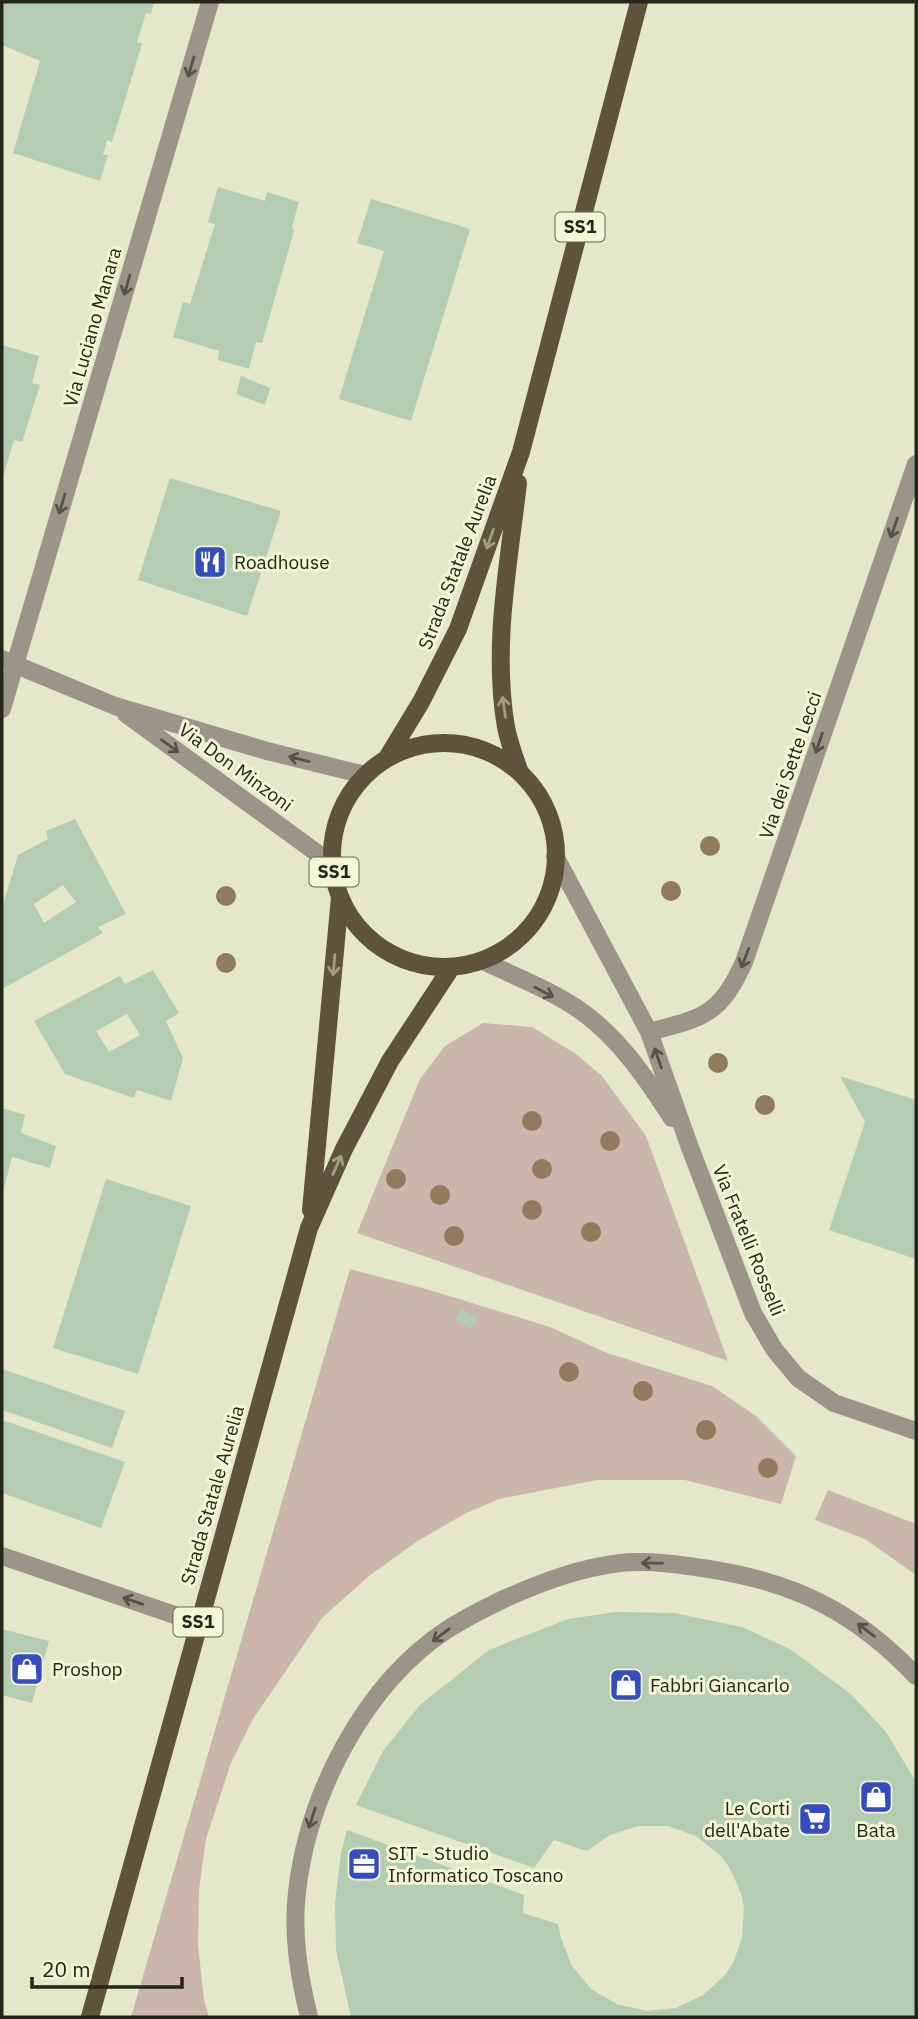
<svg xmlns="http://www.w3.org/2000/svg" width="918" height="2019" viewBox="0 0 918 2019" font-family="'IBM Plex Sans',sans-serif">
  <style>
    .green { fill: #cab6ab }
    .building { fill: #b4ccb2; fill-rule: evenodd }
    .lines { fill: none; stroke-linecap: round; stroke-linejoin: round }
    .minor { stroke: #9c9488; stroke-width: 18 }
    .tertiary { stroke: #9c9488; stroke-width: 18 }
    .primary { stroke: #60533e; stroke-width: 18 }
    .tree { fill: #907b5d }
    .oneway { stroke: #555246 }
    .oneway2 { stroke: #a29c82 }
    .labels { text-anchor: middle; stroke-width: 6; stroke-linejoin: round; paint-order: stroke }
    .shield { fill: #f3f6d5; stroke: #636452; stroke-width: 2 }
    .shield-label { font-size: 18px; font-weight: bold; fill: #25261a }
    .street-label { font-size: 19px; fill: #25261a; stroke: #f3f6d5 }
    .poi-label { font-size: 19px; fill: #25261a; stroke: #f3f6d5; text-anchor: start }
  </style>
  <rect width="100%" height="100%" fill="#e5e8c8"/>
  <path class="green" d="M483,1023L532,1027L576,1054L602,1076L646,1136L728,1361L357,1233L420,1079L445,1046Z
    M350,1269L433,1291L550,1327L607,1353L712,1386L756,1416L796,1456L781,1504L685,1480H597L499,1499L466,1513L416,1542L369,1576L322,1618L253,1719L231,1763L206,1839L199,1890L198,1945L204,2000L209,2017H131Z
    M828,1490L916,1524V1575L865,1539L815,1520Z"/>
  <path class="building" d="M2,2H154L151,14L146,13L137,42L142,44L112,142L107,140L103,155H108L100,181L13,153L40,61L2,45Z
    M218,187L265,201L267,192L299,202L292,227L294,231L262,343L256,342L249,369L218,360L219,351L173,337L183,302L190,304L215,224L208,222Z
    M371,199L470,229L411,421L339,399L384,251L357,243Z
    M2,345L39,356L32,383L40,385L22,442L14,440L2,480Z
    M241,376L270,388L265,405L236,394Z
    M170,478L281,511L247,616L138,580Z
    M75,819L126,914L98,927L103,933L2,989V908L18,855L48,839L46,831ZM63,885L76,902L44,923L34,904Z
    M153,970L179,1013L166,1021L183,1058L171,1101L137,1090L134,1098L65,1074L34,1021L120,976L125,984ZM127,1014L140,1035L109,1052L96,1031Z
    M840,1076L916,1100V1259L829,1230L865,1122Z
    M2,1108L25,1115L21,1133L56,1146L50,1168L12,1157L3,1193Z
    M106,1179L191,1206L138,1374L53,1348Z
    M461,1309L478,1318L471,1329L455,1320Z
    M2,1369L125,1411L112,1448L2,1410Z
    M2,1420L125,1462L101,1528L2,1493Z
    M616,1612L674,1613L742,1627L790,1649L852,1695L886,1732L916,1782V2017H351L336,1950L335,1903L341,1853L347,1830L524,1895L523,1913L558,1924L561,1938L572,1966L591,1989L617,2004L646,2011L676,2008L703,1995L725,1975L733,1963L742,1938L744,1908L741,1893L729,1867L720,1855L696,1836L668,1826H638L610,1835L587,1851L554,1840L534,1868L356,1805L383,1751L420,1705L489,1650L568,1619Z
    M2,1629L49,1641L32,1703L2,1695Z"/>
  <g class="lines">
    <path class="minor" d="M2,659L115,706L267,751L365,775
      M2,709L210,2
      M126,714L332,864
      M649,1032C703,1018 720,1015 744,962L916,464
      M2,1556L198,1623
      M309,2017C299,1976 292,1934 297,1892C308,1794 364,1684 448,1629C466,1618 485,1608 504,1599C542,1582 579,1568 620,1563C651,1560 684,1565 715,1570C799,1584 857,1614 916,1676"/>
    <path class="tertiary" d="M555,856L649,1032L689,1145L753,1313L774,1349L798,1378L834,1403L916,1431
      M483,961C512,975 555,992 581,1011C620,1039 646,1078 672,1118"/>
    <path class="primary" d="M518,483C509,563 492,646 506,727C509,743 515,758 520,773
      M332 855a112 112 0 1 1 224 0a112 112 0 1 1-224 0Z
      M387,758L421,702L458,629L521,452L639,2
      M311,1210L340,897
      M90,2017L309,1228L344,1149L390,1061L451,968"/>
  </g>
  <g class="tree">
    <circle cx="710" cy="846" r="10"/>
    <circle cx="671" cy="891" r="10"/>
    <circle cx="226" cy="896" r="10"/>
    <circle cx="226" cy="963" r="10"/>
    <circle cx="718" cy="1063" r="10"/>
    <circle cx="765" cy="1105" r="10"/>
    <circle cx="532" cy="1121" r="10"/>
    <circle cx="610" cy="1141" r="10"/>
    <circle cx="542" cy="1169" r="10"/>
    <circle cx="396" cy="1179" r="10"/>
    <circle cx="440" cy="1195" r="10"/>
    <circle cx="532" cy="1210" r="10"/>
    <circle cx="591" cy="1232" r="10"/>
    <circle cx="454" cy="1236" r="10"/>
    <circle cx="569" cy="1372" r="10"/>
    <circle cx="643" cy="1391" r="10"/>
    <circle cx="706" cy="1430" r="10"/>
    <circle cx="768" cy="1468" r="10"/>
  </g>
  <defs><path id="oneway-shaft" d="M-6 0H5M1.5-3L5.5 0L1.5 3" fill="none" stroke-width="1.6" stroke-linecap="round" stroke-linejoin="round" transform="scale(1.75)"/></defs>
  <g class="oneway">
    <use href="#oneway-shaft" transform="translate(191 67) rotate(106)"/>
    <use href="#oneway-shaft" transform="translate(127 285) rotate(106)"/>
    <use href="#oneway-shaft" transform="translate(62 504) rotate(106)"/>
    <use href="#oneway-shaft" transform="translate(894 528) rotate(109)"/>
    <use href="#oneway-shaft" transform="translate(819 743) rotate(109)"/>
    <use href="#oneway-shaft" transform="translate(170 746) rotate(36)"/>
    <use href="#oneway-shaft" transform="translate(299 759) rotate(-166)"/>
    <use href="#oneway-shaft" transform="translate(745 958) rotate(111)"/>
    <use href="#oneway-shaft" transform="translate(544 992) rotate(27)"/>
    <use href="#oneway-shaft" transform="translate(658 1058) rotate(-109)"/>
    <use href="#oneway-shaft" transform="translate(652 1563) rotate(-179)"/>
    <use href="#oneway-shaft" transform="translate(133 1601) rotate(-161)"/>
    <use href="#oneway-shaft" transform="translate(866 1630) rotate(-143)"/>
    <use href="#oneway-shaft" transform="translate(441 1635) rotate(143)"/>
    <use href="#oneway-shaft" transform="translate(312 1818) rotate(108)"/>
  </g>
  <g class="oneway2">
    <use href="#oneway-shaft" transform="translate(490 539) rotate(109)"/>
    <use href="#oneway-shaft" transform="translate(504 707) rotate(-98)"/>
    <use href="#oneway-shaft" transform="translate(334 965) rotate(95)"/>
    <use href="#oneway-shaft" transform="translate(337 1165) rotate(-66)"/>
  </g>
  <defs>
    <symbol id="restaurant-square" viewBox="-11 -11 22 22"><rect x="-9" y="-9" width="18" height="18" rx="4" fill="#334dbf" stroke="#f3f6d5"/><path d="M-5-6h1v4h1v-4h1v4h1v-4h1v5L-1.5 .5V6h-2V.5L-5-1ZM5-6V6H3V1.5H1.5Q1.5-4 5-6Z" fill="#fff"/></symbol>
    <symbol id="shop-square" viewBox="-11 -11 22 22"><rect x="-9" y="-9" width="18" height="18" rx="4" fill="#334dbf" stroke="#f3f6d5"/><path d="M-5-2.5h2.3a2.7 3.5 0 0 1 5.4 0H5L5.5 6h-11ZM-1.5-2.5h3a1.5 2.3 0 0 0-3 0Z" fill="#fff"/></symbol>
    <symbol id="supermarket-square" viewBox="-11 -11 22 22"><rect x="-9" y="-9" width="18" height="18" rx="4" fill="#334dbf" stroke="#f3f6d5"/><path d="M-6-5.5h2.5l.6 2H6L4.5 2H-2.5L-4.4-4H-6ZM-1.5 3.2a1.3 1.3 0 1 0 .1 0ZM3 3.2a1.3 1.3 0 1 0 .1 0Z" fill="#fff"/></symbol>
    <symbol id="office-square" viewBox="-11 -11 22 22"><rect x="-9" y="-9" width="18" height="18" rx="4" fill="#334dbf" stroke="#f3f6d5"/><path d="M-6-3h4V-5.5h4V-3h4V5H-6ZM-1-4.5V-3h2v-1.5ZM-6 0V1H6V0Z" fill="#fff"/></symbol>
  </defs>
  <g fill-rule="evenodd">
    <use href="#restaurant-square" x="191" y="543" width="38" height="38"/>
    <use href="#shop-square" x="8" y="1650" width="38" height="38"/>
    <use href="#shop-square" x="607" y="1666" width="38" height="38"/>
    <use href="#shop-square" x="857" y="1778" width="38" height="38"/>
    <use href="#supermarket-square" x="796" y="1800" width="38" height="38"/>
    <use href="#office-square" x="345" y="1845" width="38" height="38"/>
  </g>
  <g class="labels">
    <g class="shield">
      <rect x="555.5" y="212.5" width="49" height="29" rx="5"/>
      <rect x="309.5" y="857.5" width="49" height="29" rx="5"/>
      <rect x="173.5" y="1607.5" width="49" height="29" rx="5"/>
    </g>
    <g class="shield-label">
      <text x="580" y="233">SS1</text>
      <text x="334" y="878">SS1</text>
      <text x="198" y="1628">SS1</text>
    </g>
    <g class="street-label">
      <text transform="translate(92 327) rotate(-74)" y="7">Via Luciano Manara</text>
      <text transform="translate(457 562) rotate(-69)" y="7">Strada Statale Aurelia</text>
      <text transform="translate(790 765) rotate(-71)" y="7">Via dei Sette Lecci</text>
      <text transform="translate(236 767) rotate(36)" y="7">Via Don Minzoni</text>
      <text transform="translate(749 1240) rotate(68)" y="7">Via Fratelli Rosselli</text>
      <text transform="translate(212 1495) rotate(-74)" y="7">Strada Statale Aurelia</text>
    </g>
    <g class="poi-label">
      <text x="234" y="569">Roadhouse</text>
      <text x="52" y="1676">Proshop</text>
      <text x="650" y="1692">Fabbri Giancarlo</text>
      <text x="790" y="1815" text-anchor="end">Le Corti<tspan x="790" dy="22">dell'Abate</tspan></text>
      <text x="876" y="1837" text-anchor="middle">Bata</text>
      <text x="388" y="1860">SIT - Studio<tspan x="388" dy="22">Informatico Toscano</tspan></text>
    </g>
  </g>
  <rect width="918" height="2019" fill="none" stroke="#25261a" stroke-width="7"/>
  <path d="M32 1977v10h150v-10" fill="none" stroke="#25261a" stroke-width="3.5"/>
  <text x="42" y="1977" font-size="21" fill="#25261a" stroke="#f3f6d5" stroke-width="5" paint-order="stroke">20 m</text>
</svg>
